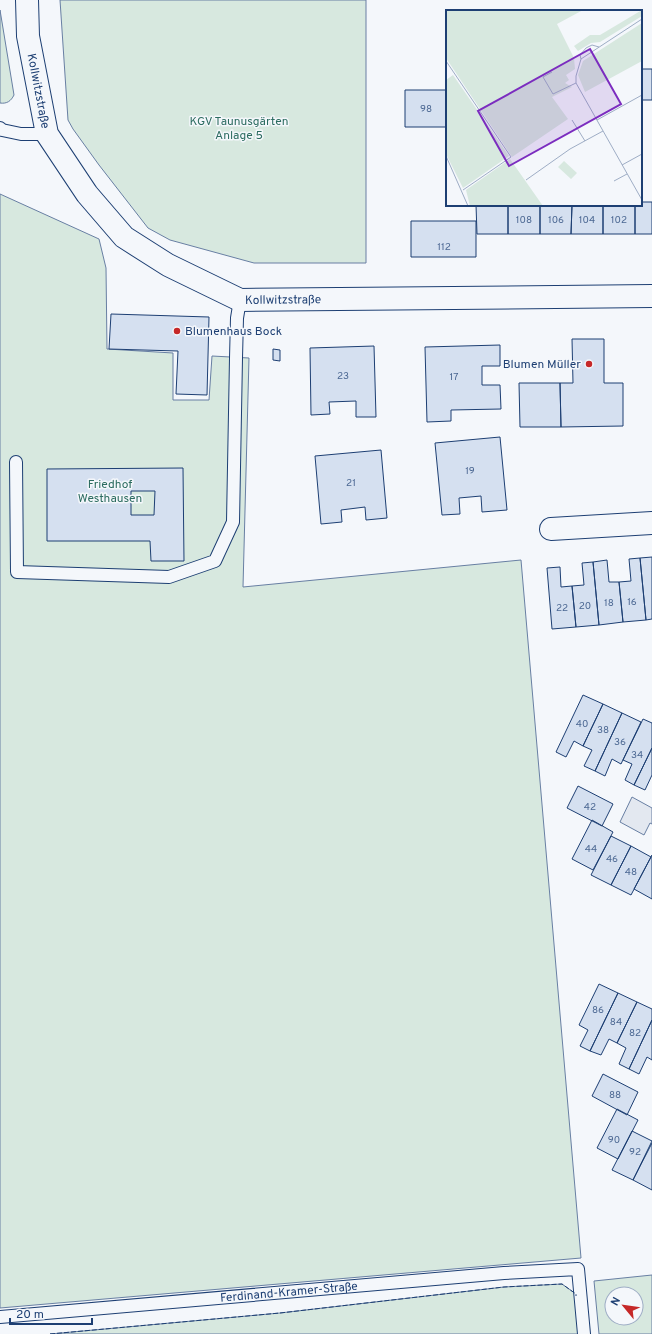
<svg xmlns="http://www.w3.org/2000/svg" width="652" height="1334" viewBox="0 0 652 1334" font-family="Overpass,sans-serif">
  <style>
    .green { fill: #d7e8df; stroke: #687fa3; fill-rule: evenodd }
    .parking { fill: #e3e8f0; stroke: #687fa3 }
    .building { fill: #d5e0f0; stroke: #1d3f73; fill-rule: evenodd }
    .lines { fill: none; stroke-linecap: round; stroke-linejoin: round }
    .lane-casing { stroke: #1d3f73; stroke-width: 14 }
    .street-casing { stroke: #1d3f73; stroke-width: 24 }
    .lane { stroke: #f4f7fb; stroke-width: 12 }
    .street { stroke: #f4f7fb; stroke-width: 22 }
    .fence { stroke: #1d3f73; stroke-width: 1; stroke-dasharray: 5 2; stroke-linecap: butt }
    .poi-dot { fill: #c62828; stroke: #f4f7fb; stroke-width: 1.5 }
    .labels { text-anchor: middle; stroke-width: 3; stroke-linejoin: round; paint-order: stroke }
    .number-label { font-size: 10px; fill: #4b6792 }
    .street-label { font-size: 12px; fill: #1d3f73; stroke: #f4f7fb }
    .park-label { font-size: 12px; fill: #2c6c60; stroke: #f4f7fb }
    .poi-label { font-size: 12px; fill: #1d3f73; stroke: #f4f7fb; text-anchor: start }
    .inset-road { fill: none; stroke: #9eadc5; stroke-width: 1 }
    .view { fill: #7b2cbf; fill-opacity: 0.15; stroke: #7b2cbf; stroke-width: 2 }
    .inset-edge { fill: none; stroke: #1d3f73; stroke-width: 2 }
  </style>
  <rect width="100%" height="100%" fill="#f4f7fb"/>
  <path class="green" d="M60,0H366V263H254L170,240L148,228L99,165L73,129L68,120Z
    M0,10L14,95C11,101 7,104 0,103Z
    M0,194L99,239L106,268L107,349L173,353V400H209L212,356L249,358L243,587L521,560L581,1258L0,1308Z
    M652,1275V1334H599L594,1281ZM612,1294H636V1318H612Z
    M562,1284L576,1294L579,1334H50L280,1313L504,1287Z"/>
  <path class="parking" d="M632,797L652,808V824L650,823L644,835L620,822Z"/>
  <path class="building" d="M641,69H652V100H641Z
    M405,90H447V127H405Z
    M641,202H652V234H635V205H641Z
    M476,205H508V234H477Z
    M508,205H540V234H508Z
    M540,205H572L571,234H540Z
    M572,205H603V234H571Z
    M603,205H635V234H603Z
    M411,221H476V257H411Z
    M111,314L209,317L207,395L176,394L178,351L109,349Z
    M572,339H604V383H623V426L561,427L560,383H573Z
    M500,345V366H482V385H500L501,409L451,410V421L427,422L425,347Z
    M374,346L376,417H356V401L329,402L330,414L311,415L310,348Z
    M273,349L280,350V361L273,360Z
    M519,383H560L561,427H520Z
    M500,437L507,510L482,512L481,496L459,498L460,514L442,515L435,443Z
    M381,450L387,518L366,520L365,507L341,510L342,522L321,524L315,456Z
    M183,468L184,561H151L150,541H47V469ZM131,491H155L154,515H131Z
    M652,557V619L646,620L640,558Z
    M640,558L646,620L623,622L619,582L631,581L629,559Z
    M607,560L609,582H619L623,622L599,625L593,562Z
    M593,562L599,625L576,627L572,586L584,585L582,563Z
    M560,567L561,587L572,586L576,627L552,629L547,568Z
    M583,695L603,704L583,746L574,741L566,757L556,752Z
    M603,704L622,713L595,771L584,766L592,750L583,746Z
    M622,713L641,722L621,764L612,759L605,776L595,771Z
    M643,719L652,723V748L634,785L625,780L632,764L623,760Z
    M652,748V775L645,790L634,785Z
    M578,786L613,804L602,826L567,808Z
    M592,820L613,832L593,870L572,859Z
    M611,836L631,846L611,885L591,875Z
    M631,846L651,857L631,895L611,885Z
    M652,855V899L634,889Z
    M599,984L618,993L590,1051L580,1046L588,1030L579,1025Z
    M618,993L637,1002L617,1043L609,1039L601,1055L590,1051Z
    M637,1002L652,1009V1020L629,1069L619,1064L626,1048L617,1043Z
    M652,1020V1060L647,1057L639,1074L629,1069Z
    M603,1074L638,1092L627,1115L592,1096Z
    M617,1109L638,1120L618,1159L597,1148Z
    M632,1131L652,1141L633,1180L612,1170Z
    M652,1143V1190L633,1180Z"/>
  <g class="lines">
    <defs>
      <g id="lane">
        <path d="M0,128L2,130L21,134H47"/>
        <path d="M16,462L17,572L169,577L215,561L233,522L236,358L237,318L240,300"/>
        <path id="s1" d="M0,1317L504,1273L578,1269L584,1334"/>
      </g>
      <g id="street">
        <path id="s2" d="M27,0L28,36L47,134L87,194L124,237L168,265L240,300L652,296"/>
        <path d="M551,529L652,523"/>
      </g>
    </defs>
    <use href="#lane" class="lane-casing"/>
    <use href="#street" class="street-casing"/>
    <use href="#lane" class="lane"/>
    <use href="#street" class="street"/>
    <path class="fence" d="M50,1334L280,1313L504,1287L562,1284L576,1294V1296"/>
  </g>
  <g class="poi-dot">
    <circle cx="177" cy="331" r="4"/>
    <circle cx="589" cy="364" r="4"/>
  </g>
  <g class="labels">
    <g class="number-label">
      <text x="426" y="112">98</text>
      <text x="524" y="223">108</text>
      <text x="556" y="223">106</text>
      <text x="587" y="223">104</text>
      <text x="619" y="223">102</text>
      <text x="444" y="250">112</text>
      <text x="343" y="379">23</text>
      <text x="454" y="380">17</text>
      <text x="470" y="474">19</text>
      <text x="351" y="486">21</text>
      <text x="632" y="605">16</text>
      <text x="609" y="606">18</text>
      <text x="585" y="609">20</text>
      <text x="562" y="611">22</text>
      <text x="582" y="727">40</text>
      <text x="603" y="733">38</text>
      <text x="620" y="745">36</text>
      <text x="637" y="758">34</text>
      <text x="590" y="810">42</text>
      <text x="591" y="852">44</text>
      <text x="612" y="862">46</text>
      <text x="631" y="875">48</text>
      <text x="598" y="1013">86</text>
      <text x="616" y="1025">84</text>
      <text x="635" y="1036">82</text>
      <text x="615" y="1098">88</text>
      <text x="614" y="1143">90</text>
      <text x="635" y="1155">92</text>
    </g>
    <g class="street-label">
      <text dy="4" stroke="none"><textPath href="#s2" startOffset="92">Kollwitzstraße</textPath></text>
      <text dy="4" stroke="none"><textPath href="#s2" startOffset="440">Kollwitzstraße</textPath></text>
      <text dy="4" stroke="none"><textPath href="#s1" startOffset="290">Ferdinand-Kramer-Straße</textPath></text>
    </g>
    <g class="park-label">
      <text x="239" y="125">KGV Taunusgärten<tspan x="239" dy="14">Anlage 5</tspan></text>
      <text x="110" y="488">Friedhof<tspan x="110" dy="14">Westhausen</tspan></text>
    </g>
    <g class="poi-label">
      <text x="185" y="335">Blumenhaus Bock</text>
      <text x="581" y="368" text-anchor="end">Blumen Müller</text>
    </g>
  </g>
  <g transform="translate(446 10)">
    <rect width="196" height="196" fill="#f4f7fb"/>
    <path d="M0,0H137L111,14L128,48L129,59L120,65L123,70L119,73L126,77L106,87L122,109L66,147L0,48ZM196,0V6L154,32L145,33L132,41L128,36L144,25H154ZM196,13V51L139,82L132,65L137,51ZM7,65L63,146L17,178L0,144V70ZM64,149L97,196H24L20,180ZM118,151L131,163L125,169L112,157Z" fill="#d7e8df"/>
    <path class="inset-road" d="M196,9L135,49L130,66V73L196,190M135,49L134,45L140,38L146,35L153,37M0,51L65,147L17,180M106,62L97,67L107,84L130,73M126,110L139,131M151,110L196,85M0,146L22,196M176,155L196,144M80,170L124,139L157,121M168,171L181,164"/>
    <path class="view" d="M144,39L175,94L63,156L32,101Z"/>
    <rect width="196" height="196" class="inset-edge"/>
  </g>
  <g transform="translate(624 1306) rotate(299)"><circle r="19" fill="#f4f7fb" stroke="#9eadc5"/>
  <path d="M0-3L7 15L0 10L-7 15Z" fill="#c62828"/>
  <text y="-6" font-size="11" font-weight="bold" text-anchor="middle" fill="#1d3f73">N</text>
  </g>
  <path d="M10 1318v6h82v-6" fill="none" stroke="#1d3f73" stroke-width="2"/>
  <text x="16" y="1318" font-size="12" fill="#1d3f73" stroke="#f4f7fb" stroke-width="3" paint-order="stroke">20 m</text>
</svg>
